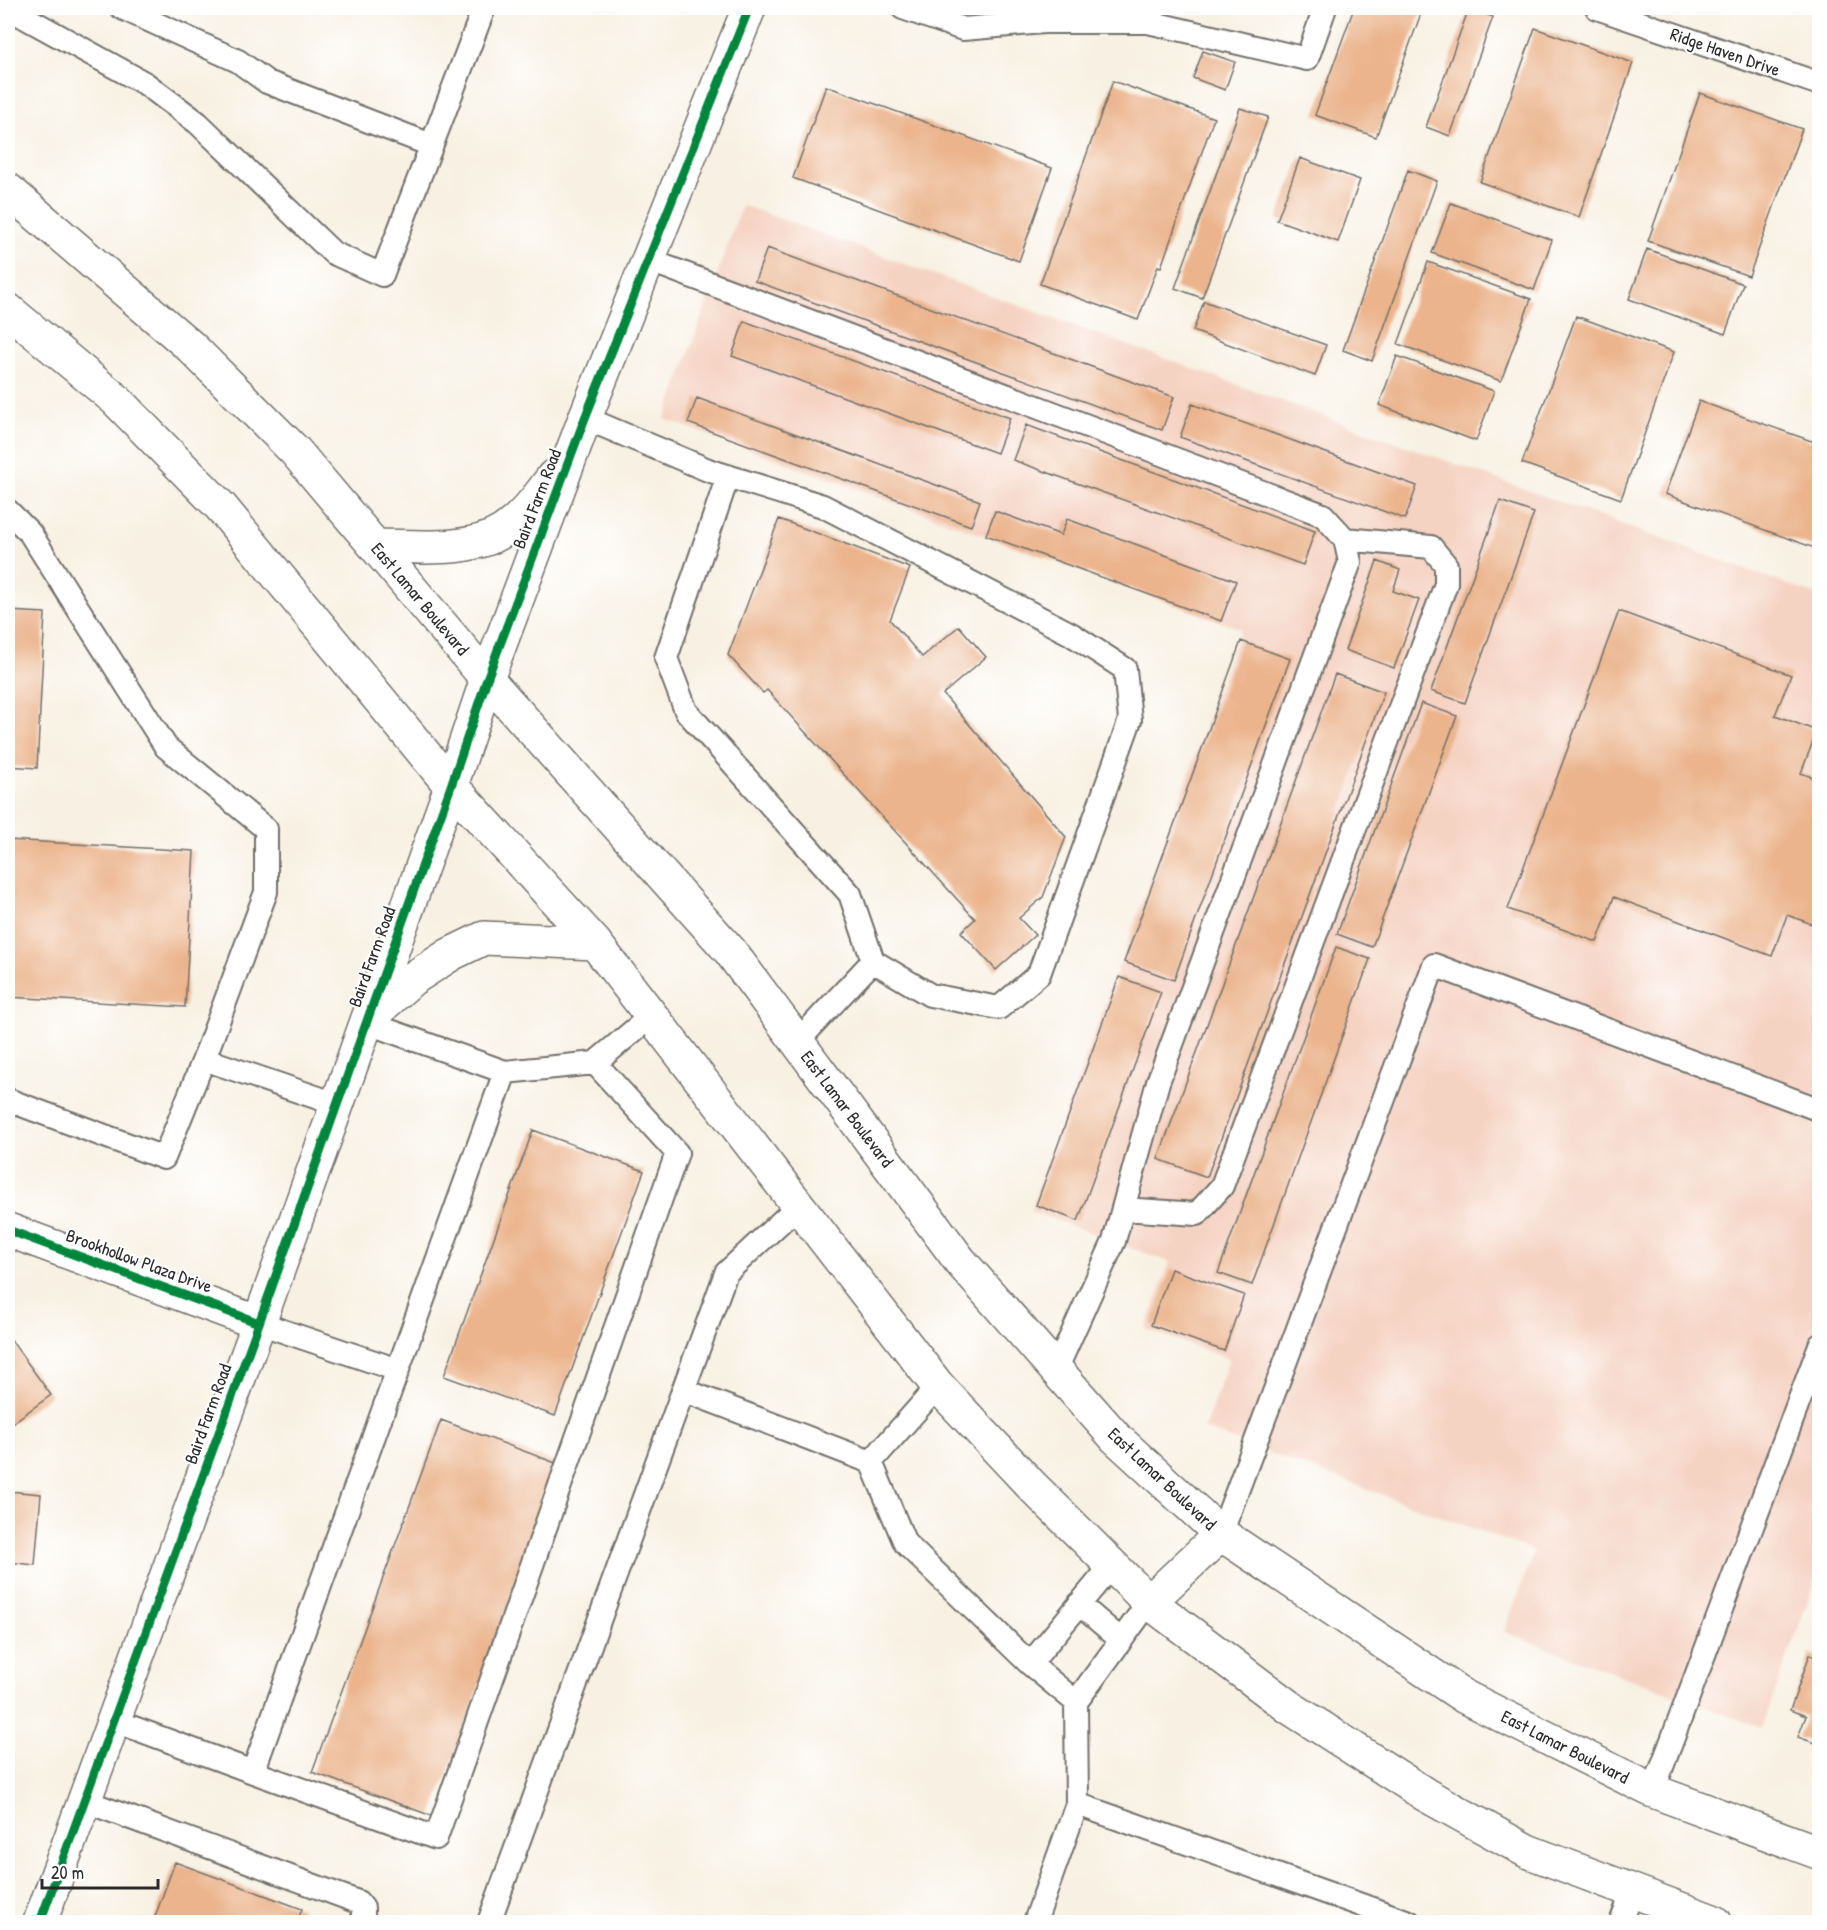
<svg xmlns="http://www.w3.org/2000/svg" width="1827" height="1930" viewBox="0 0 1827 1930" font-family="'Patrick Hand',sans-serif">
  <style>
    .built { fill: #f5d3c2 }
    .building { fill: #ebb48c }
    .lines { fill: none; stroke-linecap: round; stroke-linejoin: round }
    .lane-casing { stroke: #73706b; stroke-width: 26 }
    .secondary-casing { stroke: #73706b; stroke-width: 36 }
    .lane { stroke: #fff; stroke-width: 22 }
    .secondary { stroke: #fff; stroke-width: 33 }
    .cycleway-casing { stroke: #fff; stroke-width: 13 }
    .cycleway { stroke: #00873e; stroke-width: 9 }
    .labels { text-anchor: middle; stroke-width: 4.5; stroke-linejoin: round; paint-order: stroke }
    .street-label { font-size: 18px; fill: #2b2b2b; stroke: #fff }
  </style>
  <rect width="100%" height="100%" fill="#fff"/>
  <filter id="ink" filterUnits="userSpaceOnUse"><feTurbulence type="fractalNoise" baseFrequency=".0167" numOctaves="2"/><feDisplacementMap in="SourceGraphic" scale="12" xChannelSelector="R" yChannelSelector="G"/><feConvolveMatrix kernelMatrix="1 2 1 2 8 2 1 2 1" color-interpolation-filters="sRGB"/></filter>
  <filter id="wash" filterUnits="userSpaceOnUse"><feTurbulence type="fractalNoise" baseFrequency=".008" numOctaves="4" result="noise"/><feDisplacementMap in="SourceGraphic" scale="24" xChannelSelector="R" yChannelSelector="G"/><feGaussianBlur stdDeviation="1.35" result="paint"/><feColorMatrix in="noise" values="0 0 0 0 0 0 0 0 0 0 0 0 0 0 0 0 0 1.4 0 .05"/><feComposite in="paint" operator="in"/></filter>
  <g filter="url(#wash)">
    <rect width="100%" height="100%" fill="#f8f1e3"/>
    <path class="built" d="M742,205L1819,596V1571L1762,1728L1504,1632L1534,1551L1204,1429L1229,1359L1146,1329L1170,1262L1030,1211L1241,629L665,419Z"/>
    <g id="blocks">
      <path class="building" d="M1354,8H1423L1376,137L1315,115Z
        M1469,8L1493,17L1450,136L1426,127Z
        M1535,28L1633,63L1579,217L1480,182Z
        M1203,51L1235,62L1225,90L1193,78Z
        M1113,81L1214,118L1161,267L1158,266L1138,320L1040,284Z
        M826,86L1052,168L1019,261L793,178Z
        M1700,93L1802,129L1749,276L1648,241Z
        M1240,108L1268,117L1202,298L1175,288Z
        M1300,158L1360,180L1338,242L1277,220Z
        M1408,170L1437,181L1372,361L1343,350Z
        M1451,203L1552,240L1534,290L1432,253Z
        M767,248L1174,397L1162,430L755,281Z
        M1647,249L1743,284L1725,334L1629,299Z
        M1428,262L1531,299L1501,381L1398,344Z
        M1204,301L1326,345L1315,376L1193,331Z
        M1576,316L1674,352L1621,499L1522,463Z
        M744,321L1010,418L997,453L732,356Z
        M1397,356L1494,391L1476,441L1379,405Z
        M697,398L980,501L971,526L688,423Z
        M1699,401L1820,444V550L1665,494Z
        M1192,404L1417,486L1405,519L1180,437Z
        M1026,425L1315,531L1303,565L1013,460Z
        M1500,501L1534,513L1465,703L1431,691Z
        M995,511L1061,535L1067,519L1236,581L1221,621L986,535Z
        M779,519L910,568L890,620L922,657L959,626L986,657L943,694L1066,837L1043,897L1019,918L1035,935L996,970L961,932L975,919L767,690L763,693L728,655Z
        M1377,561L1400,570L1393,591L1419,600L1394,668L1345,650Z
        M8,611L45,613L37,768L8,766Z
        M1619,611L1791,675L1775,715L1817,731L1801,773L1820,780V927L1787,915L1772,956L1614,897L1597,942L1508,909Z
        M1241,641L1290,659L1174,980L1124,962Z
        M1335,674L1384,692L1207,1177L1158,1159Z
        M1421,703L1457,716L1372,947L1337,934Z
        M8,840L194,851L185,1007L8,997Z
        M1336,947L1370,959L1252,1285L1218,1273Z
        M1119,977L1161,992L1078,1221L1036,1205Z
        M533,1130L644,1171L555,1416L444,1376Z
        M1171,1269L1244,1295L1224,1351L1151,1325Z
        M8,1336L51,1395L8,1426Z
        M441,1420L561,1465L432,1816L312,1772Z
        M8,1491L41,1494L35,1565L8,1562Z
        M1810,1654L1820,1658V1745L1798,1737L1806,1716L1790,1710Z
        M175,1862L302,1909L297,1922H153Z"/>
    </g>
  </g>
  <g filter="url(#ink)">
    <use href="#blocks" fill-opacity="0" stroke="#73706b" stroke-width="1.5"/>
    <g class="lines">
      <defs>
        <path id="lane" d="M8,8L146,84L198,123L333,253L382,275L484,8
          M122,8L238,61L267,82L431,145
          M903,8L963,29L1044,22H1148L1307,59L1325,8
          M1597,8L1820,84
          M648,260L1323,515L1345,539L1350,562L1158,1082L1114,1241L1056,1370
          M585,418L708,470L823,506L1071,634L1125,669L1130,720L1039,974L999,1008L930,995L873,961L797,1042
          M728,476L666,658L686,711L850,894L873,961
          M8,511L30,533L166,747L266,829V892L204,1059L336,1104
          M365,1022L505,1072L595,1063L677,1153L436,1838L253,1772L505,1072
          M595,1063L651,1016
          M8,1100L164,1158L204,1059
          M1123,1209L1197,1214L1222,1186L1446,584V565L1431,547L1345,539
          M259,1323L398,1370
          M683,1390L871,1462L938,1386
          M871,1462L905,1543L1030,1664L1076,1702
          M1221,1534L1434,965L1820,1110
          M1079,1604L1121,1640
          M1030,1664L1111,1566
          M115,1721L253,1772
          M1653,1791L1820,1345
          M85,1801L358,1902L363,1908V1917
          M1077,1804L1409,1922
          M489,1922L726,1273L799,1205
          M1035,1922L1077,1804L1076,1702L1149,1602
          M1621,1922L1632,1893"/>
        <path id="secondary" d="M8,190L191,347L295,451L487,679L730,951L960,1261L1116,1438L1221,1534L1465,1697L1653,1791L1820,1853
          M8,310L115,399L221,507L451,786L595,943L938,1386L1032,1486L1149,1602L1289,1707L1426,1795L1527,1851L1715,1922
          M376,546C415,546 469,553 503,531C524,517 539,496 553,477
          M369,1018L412,979L451,954L484,938L595,943
          M8,1230L259,1323
          M1149,1602L1221,1534
          M40,1922L259,1323L451,786L487,679L585,418L749,8"/>
      </defs>
      <use href="#lane" class="lane-casing"/>
      <use href="#secondary" class="secondary-casing"/>
      <use href="#lane" class="lane"/>
      <use href="#secondary" class="secondary"/>
      <defs>
        <path id="cycleway" d="M8,1230L259,1323
          M40,1922L259,1323L451,786L487,679L585,418L749,8"/>
      </defs>
      <use href="#cycleway" class="cycleway-casing"/>
      <use href="#cycleway" class="cycleway"/>
    </g>
  </g>
  <g class="labels">
    <g class="street-label">
      <text transform="translate(1725 52) rotate(19)" y="6">Ridge Haven Drive</text>
      <text transform="translate(537 499) rotate(-69)" y="6">Baird Farm Road</text>
      <text transform="translate(420 599) rotate(50)" y="6">East Lamar Boulevard</text>
      <text transform="translate(372 957) rotate(-70)" y="6">Baird Farm Road</text>
      <text transform="translate(847 1109) rotate(53)" y="6">East Lamar Boulevard</text>
      <text transform="translate(139 1261) rotate(20)" y="6">Brookhollow Plaza Drive</text>
      <text transform="translate(208 1414) rotate(-70)" y="6">Baird Farm Road</text>
      <text transform="translate(1162 1479) rotate(43)" y="6">East Lamar Boulevard</text>
      <text transform="translate(1565 1747) rotate(27)" y="6">East Lamar Boulevard</text>
    </g>
  </g>
  <rect width="1827" height="1930" fill="none" stroke="#fff" stroke-width="30"/>
  <path d="M42 1879v9h116v-9" fill="none" stroke="#2b2b2b" stroke-width="3"/>
  <text x="51" y="1879" font-size="18" fill="#2b2b2b" stroke="#ffffff" stroke-width="4.5" paint-order="stroke">20 m</text>
</svg>
